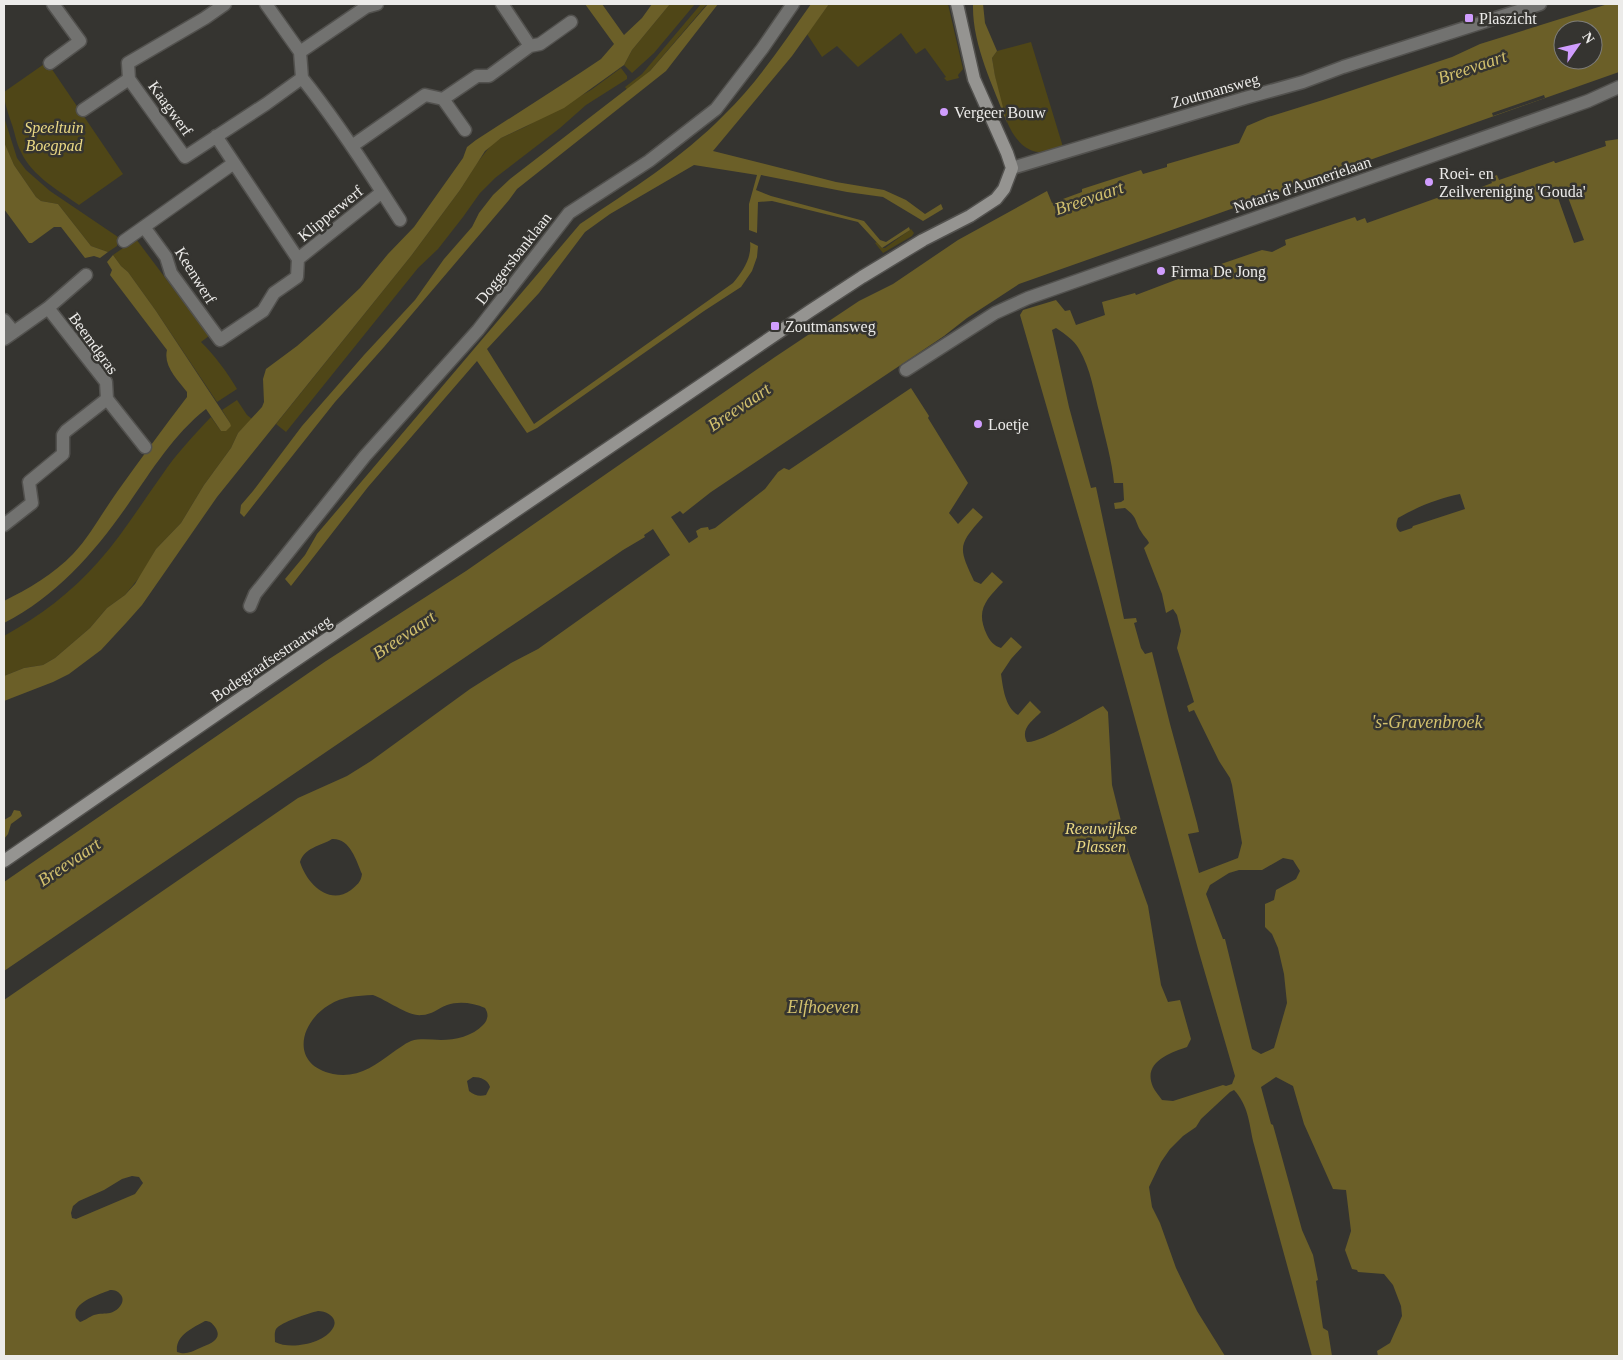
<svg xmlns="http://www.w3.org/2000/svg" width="1623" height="1360" viewBox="0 0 1623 1360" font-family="Georgia,serif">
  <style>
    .green { fill: #4f4617 }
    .water { fill: #6b5f28; fill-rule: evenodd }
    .pier { fill: #353430 }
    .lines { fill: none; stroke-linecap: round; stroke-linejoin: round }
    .minor-casing { stroke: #52514e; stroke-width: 15 }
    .tertiary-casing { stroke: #52514e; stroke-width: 15 }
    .secondary-casing { stroke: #52514e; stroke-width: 15 }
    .minor { stroke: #727270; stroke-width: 12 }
    .tertiary { stroke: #727270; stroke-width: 12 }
    .secondary { stroke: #959491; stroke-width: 12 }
    .poi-dot { fill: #d09dfe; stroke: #353430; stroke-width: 2 }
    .labels { text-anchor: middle; stroke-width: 5; stroke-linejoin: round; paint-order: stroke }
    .poi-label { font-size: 16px; fill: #ecebe9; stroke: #353430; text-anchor: start }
    .street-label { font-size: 16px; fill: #ecebe9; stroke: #353430 }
    .park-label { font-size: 16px; font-style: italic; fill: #ebd984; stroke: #353430 }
    .water-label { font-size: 18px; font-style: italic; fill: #d2c06d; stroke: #353430 }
  </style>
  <rect width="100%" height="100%" fill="#353430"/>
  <path class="green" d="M670,4H695L654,53L632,73L624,65L632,50Z
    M701,4H707L638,85L628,91L625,87L642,74Z
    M829,4H948L963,69L958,75L959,78L947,81L944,78L946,77L925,48L916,54L901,33L858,67L837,46L822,57L807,34Z
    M1031,42L1063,147C1055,149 1041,154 1033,151C1004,142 996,84 992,58L997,51Z
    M47,62L123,174L79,205C58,190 32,176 21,152C16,143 15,132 11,122C8,112 4,103 4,92Z
    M621,68L627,76V79L586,105L560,128L495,178L480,193L463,217L438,249L418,268L286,432L276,424L411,256L460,190L477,163L491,145L501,138L525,127L591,90Z
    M4,117L17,158L26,170L50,191L118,237L117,246L108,252L91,246L58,204L41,201L36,197L14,165L4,143Z
    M911,229L914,233L912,236L883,253L875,243L877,242L882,248H885Z
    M136,239L209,336L201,342C215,356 227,372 237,389L217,402L156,311L128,272L121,266L113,255Z
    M237,400L247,415L252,419L238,433L231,448L204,485L181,523L156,549L142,574L125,595L107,608L90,628L55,658L43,665L24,668L4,676V636C40,616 72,592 99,561C123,534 141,504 162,475C176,454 194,435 211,417L221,431L230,423L222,410Z"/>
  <path class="water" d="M585,4H602L624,35L642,18L652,4H670L632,50L624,65L564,108L501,138L485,151L460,190L411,256L217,497L142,605L126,623L101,650L69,674L53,682L4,701V676L24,668L43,665L55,658L90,628L107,608L125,595L135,584L156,549L181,523L204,485L231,448L238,433L262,407L264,402L263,379L266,369L297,346L320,326L360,288L388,254L414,227L463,158L467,147L476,140L580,73L601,59L614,44Z
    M708,4H718L666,71L517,189L509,200L384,347L335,402L244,517L240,513L241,505L253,491L302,426L364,355L415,300L444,259L472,227L479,213L493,195L510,179L650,71Z
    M811,4H829L792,56L713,151L836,182L884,190L906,200L925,214L941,204L943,209L923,221L883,197L847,192L761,175L756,190L771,196L864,221L880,240L886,242L909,227L910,230L882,248L858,222L772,201L758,202L757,233L749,230V204L757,175L694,165L610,214L585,232L539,293L487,349L534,424L733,283C743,271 752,258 750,242L758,246L757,257L752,271L741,287L704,311L537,428L527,433L477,361L368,487L291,586L285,579L305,555L317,534L580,224C630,190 682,158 724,115C758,82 784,42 811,4Z
    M973,4H983L985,23L997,51L992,58L995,76L1007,123C993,85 972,45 973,4Z
    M1608,4H1619V72L1019,284L967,318L944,336L711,492L683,514L680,511L671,517L689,543L698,537L696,531L701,528L708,527L709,530L715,528L765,489L778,472L784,468L789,470L911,388L929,416L928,418L968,483L949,513L958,524L973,508L983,517C958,545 958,547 974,581L981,584L992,572L1003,582C986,600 975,610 987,635C990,641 994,646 1001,648L1011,637L1022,647L1011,659L1001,674C1003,688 1005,707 1018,715L1030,701L1041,712C1032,721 1020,729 1027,742C1039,744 1089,713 1103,706L1108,712L1112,785L1129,853L1148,906L1161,985L1168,1002L1180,1000L1191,1039L1187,1047C1170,1053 1142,1062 1153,1087C1155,1091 1159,1096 1162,1100L1173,1101L1223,1085L1226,1086L1232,1084L1235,1076L1198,949L1098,584L1020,315L1023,310L1056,300L1065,311L1070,310L1076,325L1105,315L1102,302L1135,293L1136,295L1186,276L1262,250L1272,252L1286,245L1285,240L1355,217L1357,221L1365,218L1367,223L1448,194L1450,199L1492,183L1490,178L1497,175L1499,180L1554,161L1555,163H1556L1606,146L1605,141L1619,139V1356H1378L1377,1351L1390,1343L1402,1316L1401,1306L1393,1285L1384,1274L1358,1272L1357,1270L1352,1269L1345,1250L1351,1231L1346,1190L1333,1189L1304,1124L1293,1086L1276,1077L1261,1087L1271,1124L1273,1125L1302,1230L1313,1255L1318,1280L1316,1281L1323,1328L1328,1331L1332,1356H1312L1253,1141C1249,1122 1248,1105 1234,1090L1230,1092L1201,1119L1196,1127L1183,1136L1170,1149L1161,1162L1149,1187L1152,1207L1160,1223L1176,1268L1197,1311L1225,1356H4V1000L298,798L347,776L371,761L470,689L511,663L538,649L670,555L653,529L644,535L645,537L623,550L4,971V882L326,661L466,571L775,357L859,301L893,284L958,240L1047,191L1052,203L1082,192V189L1141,170L1143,174L1167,167V164L1239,143L1247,126L1268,117L1323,100L1452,57L1480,44ZM1563,30H1593V60H1563ZM1056,328C1065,334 1074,340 1079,349C1091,369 1094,393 1100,415C1105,438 1112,460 1114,483H1123L1124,500L1121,502L1114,503L1115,509L1125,508C1139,519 1134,521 1142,533C1144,537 1147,538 1149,543L1144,548L1162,594L1166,613L1173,609L1177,615L1181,631L1177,648L1194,702L1187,706L1189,712L1194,710L1219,761L1230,778L1232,785L1242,843L1238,858L1199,873L1188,834L1199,832L1197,823L1170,724L1152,652L1145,654L1141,648L1134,623L1137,622L1136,618L1124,619L1096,487L1091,488L1069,407L1052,330ZM1460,494L1465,509L1413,526L1412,528L1400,532C1395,527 1396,524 1398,518C1417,507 1439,498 1460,494ZM332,839C350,838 356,860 362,874C361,882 357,885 351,890C329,906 307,884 300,862C305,847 319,847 332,839ZM1283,858L1293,860L1300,871L1296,879L1276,890L1274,900L1265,904V927L1272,934L1278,948L1284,974L1287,1003L1274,1048L1261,1054L1252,1049L1225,939H1223L1206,894L1210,885L1229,873L1239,870H1262ZM373,995C387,1000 409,1017 422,1015C431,1015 439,1008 447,1005C459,1001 474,1003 485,1008C489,1014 488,1020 483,1025C473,1036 455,1040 441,1040C431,1040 421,1038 411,1041C404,1044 398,1049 392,1053C375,1066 356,1079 333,1074C290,1065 299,1023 329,1005C343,996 357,996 373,995ZM473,1077C481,1077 488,1080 490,1087L486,1095C479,1097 474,1095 469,1091L467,1081ZM132,1176L139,1177L143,1183L135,1194L76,1219L72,1218L71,1213L73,1206L79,1201L104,1190L122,1179ZM110,1290C115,1290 118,1291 121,1295C126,1302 118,1311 110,1313C105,1314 100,1313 94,1315C89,1317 86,1320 80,1322L76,1318C71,1302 99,1295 110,1290ZM318,1311C327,1311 339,1318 333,1328C324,1344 290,1350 275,1342C275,1338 274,1333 276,1329C281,1322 309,1313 318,1311ZM205,1321C210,1321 212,1323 215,1327C224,1340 209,1344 200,1348C191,1352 186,1355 177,1352C175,1335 193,1328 205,1321Z
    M4,142L14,165L36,197L41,201L58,204L91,246L108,252L100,258L94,256L85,258L61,227H54L32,243H29L4,209Z
    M113,255L121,266L128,272L156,311L230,423L231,426L226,431H221L206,409C174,434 152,470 129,503C96,551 57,596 4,623V601C28,589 54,574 73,554C90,536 102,513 117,492C140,460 163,428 187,397V392C178,380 163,366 167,350L110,275L112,270L107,262Z
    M14,810L20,811L22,816L11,824L8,834L4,839V820L11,816Z"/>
  <path class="pier" d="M1544,95L1545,98L1493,116L1492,113Z
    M1566,192L1584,240L1574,243L1557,195Z"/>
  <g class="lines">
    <defs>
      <path id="minor" d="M266,4L300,52L302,78
        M530,46L540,44L571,22
        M300,52L366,7L377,4
        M50,63L80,41L53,4
        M129,79L185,157L266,104L302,78
        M443,99L465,130
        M83,110L129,79L128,63L205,18L225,4
        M216,136L298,259
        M352,146L425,95L443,99L477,76H489L530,46L502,4
        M382,192L400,220
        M144,227L166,257L171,273L220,340L263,311L274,293L297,277L298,259L382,192C357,153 331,114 302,78
        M124,241L234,163
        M48,308L106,382L107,399L145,447
        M4,320L14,332L4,339
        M14,332L48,308L86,275
        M906,370L995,313L1028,298L1588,101L1619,87
        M4,525L32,503L29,482L63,454V435L66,431L107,399
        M250,606L255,594L365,456L478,330L569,213L649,161L716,109L762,49L793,4"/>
      <path id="tertiary" d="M1012,168L1245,98L1303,82L1343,67L1540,4"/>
      <path id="secondary" d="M4,861L290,664L810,311L862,277L923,240L970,216L996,199L1004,189L1012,168L1007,153L974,79L957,4"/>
    </defs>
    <use href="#minor" class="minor-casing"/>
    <use href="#tertiary" class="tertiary-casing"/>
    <use href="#secondary" class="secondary-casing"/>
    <use href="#minor" class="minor"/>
    <use href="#tertiary" class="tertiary"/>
    <use href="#secondary" class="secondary"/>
  </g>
  <g class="poi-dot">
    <rect x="1464" y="13" width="10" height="10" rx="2.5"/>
    <circle cx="944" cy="112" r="5"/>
    <circle cx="1429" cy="182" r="5"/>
    <circle cx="1161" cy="271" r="5"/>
    <rect x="770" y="321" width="10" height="10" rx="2.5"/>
    <circle cx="978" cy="424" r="5"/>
  </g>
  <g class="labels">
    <g class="poi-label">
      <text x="1479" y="24">Plaszicht</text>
      <text x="954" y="118">Vergeer Bouw</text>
      <text x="1439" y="179">Roei- en<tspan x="1439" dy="18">Zeilvereniging 'Gouda'</tspan></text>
      <text x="1171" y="277">Firma De Jong</text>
      <text x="785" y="332">Zoutmansweg</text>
      <text x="988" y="430">Loetje</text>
    </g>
    <g class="street-label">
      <text transform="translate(1215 90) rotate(-16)" y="6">Zoutmansweg</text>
      <text transform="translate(171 108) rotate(54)" y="6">Kaagwerf</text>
      <text transform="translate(1302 184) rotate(-19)" y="6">Notaris d'Aumerielaan</text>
      <text transform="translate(330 213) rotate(-39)" y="6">Klipperwerf</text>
      <text transform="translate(513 258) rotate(-52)" y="6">Doggersbanklaan</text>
      <text transform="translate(196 275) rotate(58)" y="6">Keenwerf</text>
      <text transform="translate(94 343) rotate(54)" y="6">Beemdgras</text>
      <text transform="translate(271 658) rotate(-34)" y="6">Bodegraafsestraatweg</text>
    </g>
    <g class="park-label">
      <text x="54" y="133">Speeltuin<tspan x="54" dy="18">Boegpad</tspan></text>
      <text x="1101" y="834">Reeuwijkse<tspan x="1101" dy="18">Plassen</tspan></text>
    </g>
    <g class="water-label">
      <text transform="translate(1472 67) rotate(-19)" y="6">Breevaart</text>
      <text transform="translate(1089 198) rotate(-19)" y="6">Breevaart</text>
      <text transform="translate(739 407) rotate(-34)" y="6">Breevaart</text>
      <text transform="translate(404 635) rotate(-34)" y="6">Breevaart</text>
      <text x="1427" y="728">'s-Gravenbroek</text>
      <text transform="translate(69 862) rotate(-34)" y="6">Breevaart</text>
      <text x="823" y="1013">Elfhoeven</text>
    </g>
  </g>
  <rect width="1623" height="1360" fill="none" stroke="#ecebe9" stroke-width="10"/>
  <g transform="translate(1578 45) rotate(56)"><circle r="24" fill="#353430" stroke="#7e7d7a"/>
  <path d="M0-4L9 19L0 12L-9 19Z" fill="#d09dfe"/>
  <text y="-8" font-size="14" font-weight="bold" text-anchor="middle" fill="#ecebe9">N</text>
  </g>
</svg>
